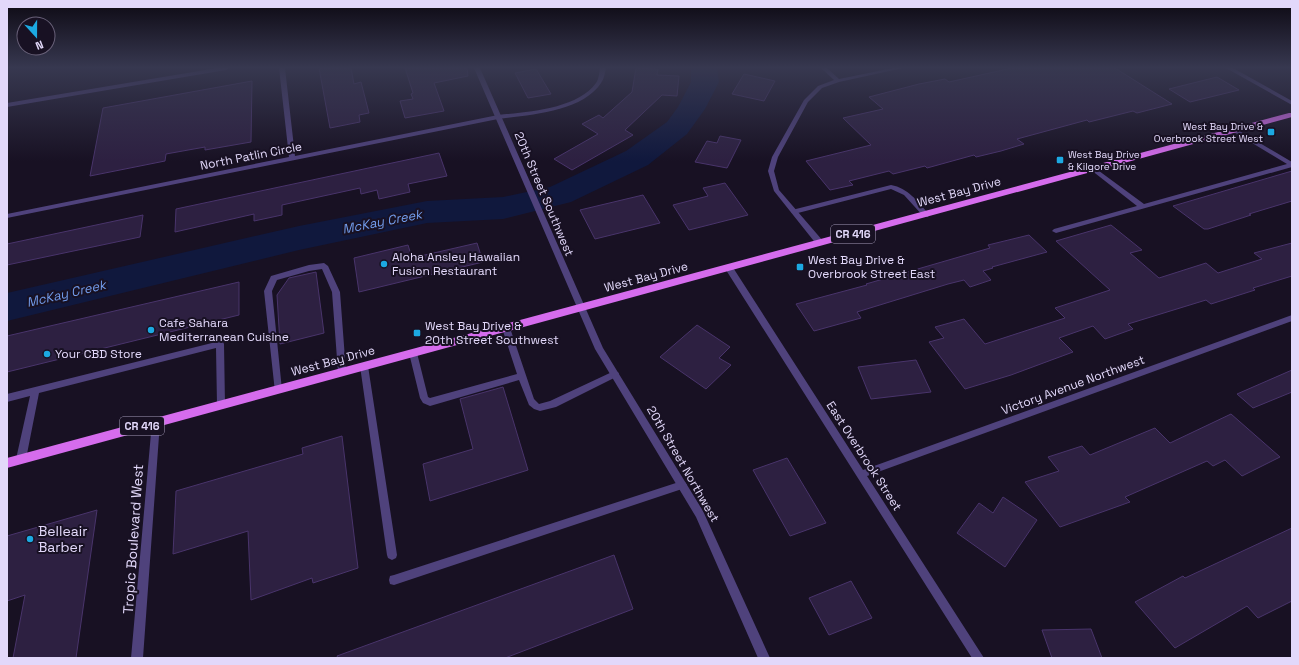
<svg xmlns="http://www.w3.org/2000/svg" width="1299" height="665" viewBox="0 0 1299 665" font-family="'Space Grotesk',sans-serif">
  <style>
    .lines { fill: none; stroke-linecap: round; stroke-linejoin: round }
    .river { fill: #10183d; fill-rule: evenodd }
    .building { fill: #2d2041; stroke: #49346b }
    .service { fill: #4f427c; fill-rule: evenodd }
    .minor { fill: #4f427c; fill-rule: evenodd }
    .tertiary { fill: #4f427c; fill-rule: evenodd }
    .primary { fill: #d56ced; fill-rule: evenodd }
    .poi-dot { fill: #1ca9e2; stroke: #181123; stroke-width: 1.5 }
    .labels { text-anchor: middle; stroke-width: 4; stroke-linejoin: round; paint-order: stroke }
    .far-poi-label { font-size: 10px; fill: #e2d8fa; stroke: #181123; text-anchor: end }
    .shield { fill: #181123; stroke: #a59cba; stroke-width: 1 }
    .shield-label { font-size: 11px; font-weight: bold; fill: #e2d8fa }
    .street-label { font-size: 12px; fill: #e2d8fa; stroke: #181123 }
    .poi-label { font-size: 12px; fill: #e2d8fa; stroke: #181123; text-anchor: start }
    .water-label { font-size: 13px; font-style: italic; fill: #739ded; stroke: #181123 }
    .near-poi-label { font-size: 14px; fill: #e2d8fa; stroke: #181123; text-anchor: start }
    .near-street-label { font-size: 14px; fill: #e2d8fa; stroke: #181123 }
  </style>
  <rect width="100%" height="100%" fill="#181123"/>
  <g class="lines">
    <path class="river" d="M691,68H717L719,82L705,109L687,134L648,165L571,202L503,219L427,223L299,250L7,321V293L299,226L427,201L503,197L550,187L626,151L667,122L678,107L691,82Z"/>
  </g>
  <path class="building" d="M319,68H351L354,84L361,82L369,113L359,115L360,122L330,128Z
    M405,68H467L468,76L434,83L444,111L405,118L400,101L413,99L411,94L413,93Z
    M636,68L658,69L657,75L679,76L677,96L662,95L625,130L633,135L572,170L554,159L598,134L582,124L599,115L603,118L632,92Z
    M1012,68H1115L1172,104L1137,113L1133,111L1089,122L1087,120L1017,139L1024,144L1001,151L976,157L974,155L927,168L925,166L893,174L889,171L849,181L853,185L830,190L806,161L871,145L843,118L883,109L869,97L919,84L945,79L949,82Z
    M536,69L551,94L528,98L515,73Z
    M744,74L775,81L764,101L732,94Z
    M1217,77L1239,90L1190,102L1169,89Z
    M252,81L251,142L205,150V147L166,154L165,161L90,176L103,108Z
    M720,136L741,140L727,168L695,162L707,141L717,143Z
    M439,153L447,176L408,184L410,192L379,199L377,190L361,194L360,188L282,205V215L254,221V214L175,232L176,209Z
    M1292,171V201L1249,214L1251,215L1208,229H1204L1173,206Z
    M725,183L748,215L689,230L673,205L708,196L703,188Z
    M643,195L660,223L595,239L580,210Z
    M143,215L140,237L7,265V244Z
    M1111,225L1142,250L1130,253L1159,278L1206,263L1218,273L1262,259L1254,253L1292,243V276L1253,288L1255,290L1211,304L1206,300L1128,324L1133,329L1105,339L1093,326L1059,338L1073,352L1011,375L965,389L929,342L944,338L935,327L964,319L985,344L1065,318L1055,308L1110,290L1056,241Z
    M1029,235L1047,252L992,267L993,268L983,271L991,280L970,287L964,280L948,284L857,312L861,318L814,331L796,304L867,285L866,284L990,248L988,245Z
    M477,243L483,262L359,292L354,258L408,245L412,258Z
    M316,272L324,333L280,344L277,295L289,278Z
    M239,282V315L7,372V336Z
    M697,325L730,347L719,358L731,365L706,389L660,357Z
    M916,360L931,392L871,399L858,367Z
    M1292,370V392L1253,408L1237,394Z
    M503,387L528,470L430,501L423,464L473,449L460,399Z
    M1231,414L1280,457L1242,476L1225,460L1213,466L1207,461L1125,497L1130,502L1060,527L1025,482L1059,471L1048,457L1082,446L1090,455L1155,428L1170,443Z
    M342,436L358,568L313,583L312,578L251,600L248,531L173,554L176,491L303,454L302,448Z
    M787,458L826,523L790,536L753,470Z
    M1003,497L1037,520L1005,567L957,533L979,503L993,513Z
    M97,510L76,658H13L25,595L7,601V536Z
    M1292,528V601L1258,618L1247,606L1175,648L1135,602L1183,576L1185,578Z
    M614,555L633,609L505,658H338L337,656Z
    M851,581L872,618L829,635L809,598Z
    M1091,629L1102,658H1052L1042,630Z"/>
  <g class="lines">
    <path class="service" d="M1236,129L1292,162V167L1056,233L1052,231L1054,229L1137,206L1091,170V168H1095L1144,204L1287,164L1234,132L1233,131Z
      M891,185C908,188 917,201 928,213L929,215L928,217H924L904,195L891,189L794,214L791,212L792,210Z
      M324,263L328,266L340,292L346,372L345,374H339L338,372L332,292L322,269L309,271L277,280L272,291L282,390L281,392L278,393L275,392L264,291L271,276L309,265Z
      M506,325L510,328L534,399L539,404L550,401L612,372H618L619,374L618,376L556,407L540,411L534,409L529,405L519,380L430,406L423,403L420,398L409,353L410,351H416L417,353L428,397L430,398L517,374L502,328Z
      M220,341L223,342L224,344L225,405L224,408L221,409L218,408L217,405L216,348L39,393L26,459L24,462L21,463L18,462L16,459L30,396L7,402V394Z
      M364,363L367,364L368,366L397,555L396,558L392,560L388,558L387,555L360,366L361,364Z
      M682,481L685,482L687,485L685,488L394,585L390,584L389,580L390,576L394,575Z"/>
    <path class="minor" d="M217,68H229L226,70L7,107V103Z
      M279,68H285L295,156L498,115C528,112 577,109 596,83C599,79 599,73 600,68H606C605,73 604,79 601,83C582,112 529,115 498,119L7,218V214L289,157Z
      M821,68H827L839,79L893,68H903L839,82L822,88L808,102L778,157L774,171L779,190L823,241L824,243L823,245H817L774,191L768,171L772,157L804,100L818,86L834,80Z
      M1226,68H1233L1292,101V105Z
      M729,265L732,266L863,470L1292,315V321L867,476L984,658H972L726,270L725,268Z
      M156,418L159,419L160,422L143,658H131L152,422L153,419Z"/>
    <path class="tertiary" d="M474,68H480L603,348L703,511L770,658H758L696,517L595,349Z"/>
    <path class="primary" d="M1289,113H1292V117L7,468V458Z"/>
  </g>
  <linearGradient id="sky" x2="0" y2="1"><stop stop-color="#0d0913"/><stop offset="0.42" stop-color="#373850"/><stop offset="1" stop-color="#373850" stop-opacity="0"/></linearGradient>
  <rect width="1299" height="161" fill="url(#sky)"/>
  <g class="poi-dot">
    <rect x="1267" y="128" width="8" height="8" rx="2"/>
    <rect x="1056" y="156" width="8" height="8" rx="2"/>
    <circle cx="384" cy="264" r="4"/>
    <rect x="796" y="263" width="8" height="8" rx="2"/>
    <circle cx="151" cy="330" r="4"/>
    <rect x="413" y="329" width="8" height="8" rx="2"/>
    <circle cx="47" cy="354" r="4"/>
    <circle cx="30" cy="539" r="4"/>
  </g>
  <g class="labels">
    <g class="far-poi-label">
      <text x="1263" y="130">West Bay Drive &amp;<tspan x="1263" dy="12">Overbrook Street West</tspan></text>
      <text x="1068" y="158" text-anchor="start">West Bay Drive<tspan x="1068" dy="12">&amp; Kilgore Drive</tspan></text>
    </g>
    <g class="shield">
      <rect x="831" y="225" width="44" height="18" rx="3"/>
      <rect x="120" y="417" width="44" height="18" rx="3"/>
    </g>
    <g class="shield-label">
      <text x="853" y="238">CR 416</text>
      <text x="142" y="430">CR 416</text>
    </g>
    <g class="street-label">
      <text transform="translate(251 156) rotate(-11)" y="4">North Patlin Circle</text>
      <text transform="translate(959 192) rotate(-15)" y="4">West Bay Drive</text>
      <text transform="translate(544 194) rotate(67)" y="4">20th Street Southwest</text>
      <text transform="translate(646 277) rotate(-15)" y="4">West Bay Drive</text>
      <text transform="translate(333 361) rotate(-15)" y="4">West Bay Drive</text>
      <text transform="translate(1073 385) rotate(-20)" y="4">Victory Avenue Northwest</text>
      <text transform="translate(864 456) rotate(57)" y="4">East Overbrook Street</text>
      <text transform="translate(683 464) rotate(60)" y="4">20th Street Northwest</text>
    </g>
    <g class="poi-label">
      <text x="392" y="261">Aloha Ansley Hawaiian<tspan x="392" dy="14">Fusion Restaurant</tspan></text>
      <text x="808" y="264">West Bay Drive &amp;<tspan x="808" dy="14">Overbrook Street East</tspan></text>
      <text x="159" y="327">Cafe Sahara<tspan x="159" dy="14">Mediterranean Cuisine</tspan></text>
      <text x="425" y="330">West Bay Drive &amp;<tspan x="425" dy="14">20th Street Southwest</tspan></text>
      <text x="55" y="358">Your CBD Store</text>
    </g>
    <g class="water-label">
      <text transform="translate(382 221) rotate(-11)" y="5">McKay Creek</text>
      <text transform="translate(66 293) rotate(-13)" y="5">McKay Creek</text>
    </g>
    <g class="near-poi-label">
      <text x="38" y="536">Belleair<tspan x="38" dy="16">Barber</tspan></text>
    </g>
    <g class="near-street-label">
      <text transform="translate(133 539) rotate(-86)" y="5">Tropic Boulevard West</text>
    </g>
  </g>
  <rect width="1299" height="665" fill="none" stroke="#e2d8fa" stroke-width="16"/>
  <g transform="translate(36 36) rotate(159)"><circle r="19" fill="#181123" stroke="#696179"/>
  <path d="M0-3L7 15L0 10L-7 15Z" fill="#1ca9e2"/>
  <text y="-6" font-size="11" font-weight="bold" text-anchor="middle" fill="#e2d8fa">N</text>
  </g>
</svg>
